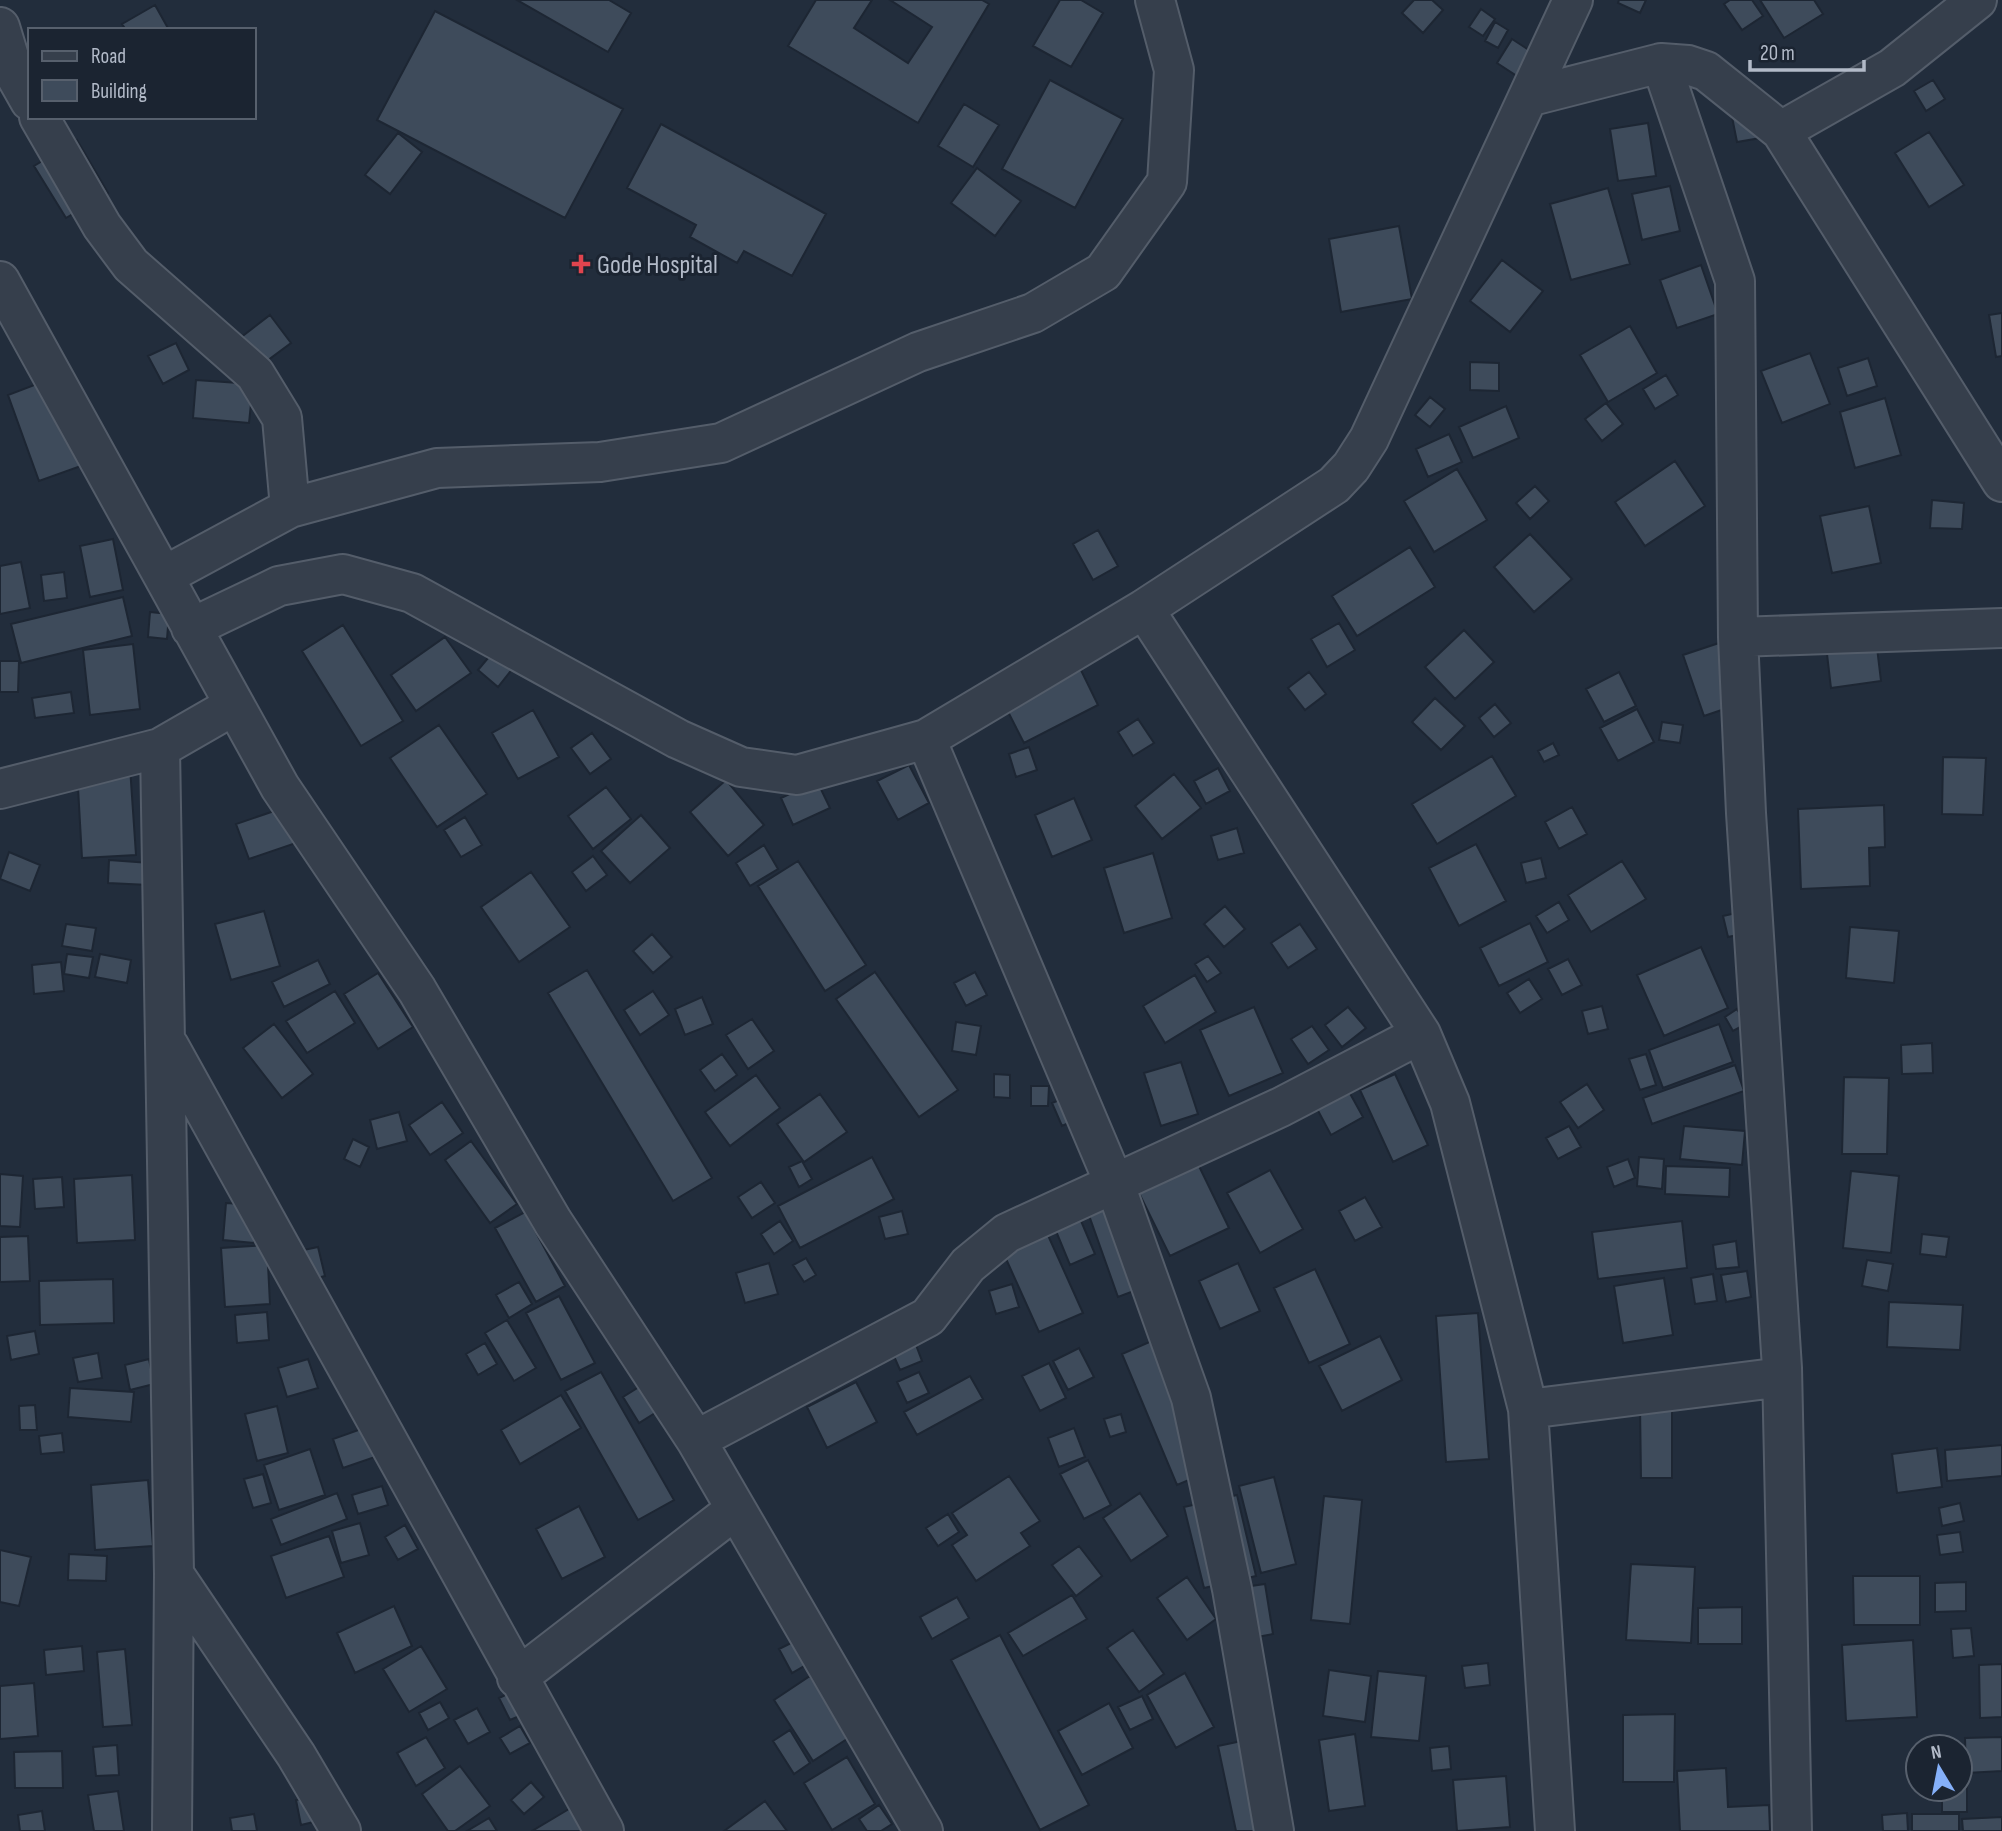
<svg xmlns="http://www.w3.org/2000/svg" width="2002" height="1831" viewBox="0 0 2002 1831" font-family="'Sofia Sans Condensed',sans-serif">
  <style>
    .building { fill: #3e4b5b; stroke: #1d2633; stroke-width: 2 }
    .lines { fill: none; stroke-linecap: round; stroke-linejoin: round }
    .minor-casing { stroke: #545d6a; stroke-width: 42 }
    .minor { stroke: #363f4c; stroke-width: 38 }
    .health-dot { fill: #e0444e; stroke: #1b2431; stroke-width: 2.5 }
    .labels { text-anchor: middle; stroke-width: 6; stroke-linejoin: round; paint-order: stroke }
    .poi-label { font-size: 26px; fill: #b2bac8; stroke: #1b2431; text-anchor: start }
  </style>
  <rect width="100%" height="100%" fill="#222d3c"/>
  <path class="building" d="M517,0H609L631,13L608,52Z
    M816,0H872L854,28L908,63L932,27L890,0H982L989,4L918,123L788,46Z
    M1060,0H1081L1103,13L1071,67L1033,46Z
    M1414,0H1432L1443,10L1423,33L1402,13Z
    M1619,0H1646L1640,13L1618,3Z
    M1730,0H1752L1763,16L1742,30L1724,4Z
    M1760,0H1814L1823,14L1784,38Z
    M155,5L169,30H126L122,24Z
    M1481,9L1495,19L1483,36L1469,27Z
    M435,11L623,109L565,218L377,120Z
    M1495,22L1508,30L1498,48L1485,41Z
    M1512,39L1535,54L1520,78L1497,63Z
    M1050,80L1123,119L1075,208L1002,169Z
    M1933,80L1945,99L1926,111L1914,91Z
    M1729,102L1766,137L1737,142Z
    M964,104L999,125L973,167L938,146Z
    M1648,123L1656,176L1618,181L1610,129Z
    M661,124L826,214L792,276L744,251L737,263L690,237L696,225L627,188Z
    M1929,132L1964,185L1929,207L1895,153Z
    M398,133L422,152L390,194L365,175Z
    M77,140L108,193L66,218L34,166Z
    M977,168L1021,201L995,236L951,203Z
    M1670,186L1680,231L1642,240L1632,194Z
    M1608,188L1630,264L1571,280L1550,204Z
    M1399,226L1412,299L1341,312L1329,239Z
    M1502,260L1543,291L1510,332L1470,301Z
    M1701,265L1718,314L1677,328L1660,280Z
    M2002,313V356L1996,357L1989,315Z
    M270,315L291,343L252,372L231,345Z
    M1630,326L1657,373L1608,402L1580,355Z
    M176,343L189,370L163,384L148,356Z
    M1810,353L1830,404L1782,423L1761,371Z
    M1868,358L1877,386L1847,396L1838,368Z
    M1470,362L1499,363V391L1470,390Z
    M63,374L95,461L39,481L8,395Z
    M1666,375L1678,395L1655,409L1643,389Z
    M196,380L253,384L249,423L193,418Z
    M1430,397L1445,409L1430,427L1415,415Z
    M1885,398L1901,455L1855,468L1840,412Z
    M1606,403L1623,424L1602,441L1585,419Z
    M1506,406L1519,438L1473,458L1459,427Z
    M1449,434L1462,462L1428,477L1416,449Z
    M1675,461L1705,506L1645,546L1615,502Z
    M1457,469L1487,520L1434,552L1404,501Z
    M1535,486L1549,501L1530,519L1516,503Z
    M1932,500L1964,503L1962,529L1930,528Z
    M1869,506L1881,563L1832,573L1820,516Z
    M1098,530L1118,566L1093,580L1073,544Z
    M1530,534L1572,579L1534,612L1494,567Z
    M113,539L123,590L90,597L80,546Z
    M1410,547L1435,587L1357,636L1332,596Z
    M21,562L30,608L0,614V566Z
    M64,572L67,598L44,601L41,575Z
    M123,597L132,636L21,663L11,624Z
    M150,612L169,614L167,639L148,637Z
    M1339,623L1355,650L1327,667L1311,639Z
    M343,625L403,721L361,746L302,651Z
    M1464,630L1494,662L1455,699L1425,667Z
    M1875,631L1881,681L1831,688L1825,637Z
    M445,637L471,673L416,711L391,675Z
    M1731,639L1751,700L1704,716L1683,655Z
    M133,644L140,709L90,715L83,650Z
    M493,652L513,668L498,687L478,670Z
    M0,661H19L18,692H0Z
    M1077,662L1098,705L1024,743L1002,700Z
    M1309,672L1326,694L1305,710L1288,688Z
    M1619,672L1636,706L1604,722L1586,689Z
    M71,692L74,713L35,718L32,698Z
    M1435,698L1465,726L1441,750L1412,722Z
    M1495,704L1511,723L1494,737L1479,718Z
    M1637,709L1654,742L1618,761L1600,728Z
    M533,710L559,757L518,779L492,733Z
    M1138,719L1154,743L1133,756L1118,732Z
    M1662,722L1683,725L1680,743L1659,740Z
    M439,725L487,794L437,827L390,758Z
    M592,733L611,759L590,774L571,748Z
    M1553,743L1559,755L1544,762L1538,751Z
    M1029,747L1037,770L1016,777L1009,754Z
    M1492,756L1516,796L1437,844L1412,804Z
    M1943,757L1986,758L1983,815L1942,814Z
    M909,765L929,803L898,820L877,781Z
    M130,767L136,855L82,858L77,770Z
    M1218,768L1230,791L1206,804L1194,781Z
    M1174,774L1201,808L1162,839L1135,806Z
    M726,780L764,825L728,856L690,812Z
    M817,781L830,808L793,825L781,798Z
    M606,787L631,819L593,849L568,816Z
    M1074,798L1092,840L1052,857L1035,815Z
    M1884,805L1885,847L1869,848L1870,886L1801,889L1798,809Z
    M286,807L299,842L249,859L236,824Z
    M1572,807L1587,834L1559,849L1545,822Z
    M641,815L670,848L630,883L601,851Z
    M465,817L482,845L461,857L444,830Z
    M1237,828L1244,853L1218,860L1211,836Z
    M1476,844L1506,901L1459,926L1429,868Z
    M764,845L778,869L750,886L736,863Z
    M9,852L40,865L30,891L0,879Z
    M1153,853L1172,918L1124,933L1104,868Z
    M593,856L607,875L586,891L572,872Z
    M1541,858L1546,878L1526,883L1521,863Z
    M109,860L150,863L149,885L108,883Z
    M798,861L866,965L825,991L758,886Z
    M1622,861L1646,899L1591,932L1568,895Z
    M531,872L570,927L519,962L481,907Z
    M1559,902L1569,920L1547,933L1536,916Z
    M1225,906L1245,929L1224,947L1204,924Z
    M264,911L280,966L231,980L215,924Z
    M1736,913L1742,934L1728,937L1723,916Z
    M1530,923L1548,962L1499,986L1480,948Z
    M66,924L96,928L92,951L62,946Z
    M1300,924L1317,949L1288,968L1271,943Z
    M1850,927L1899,931L1894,983L1846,978Z
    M652,934L672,957L653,973L633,951Z
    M1701,947L1728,1008L1664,1036L1637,975Z
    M67,954L93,957L89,978L64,974Z
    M100,954L131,960L127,983L95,977Z
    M1208,956L1221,973L1207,982L1195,964Z
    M1568,959L1582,985L1562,995L1548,969Z
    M318,960L330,984L284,1007L272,982Z
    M61,962L64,991L34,994L32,965Z
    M587,970L712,1178L673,1201L548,993Z
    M875,972L958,1090L919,1117L836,999Z
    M975,972L987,995L966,1006L954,983Z
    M378,973L413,1027L378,1049L344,994Z
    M1195,975L1216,1012L1165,1043L1143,1006Z
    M1529,979L1542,999L1520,1013L1507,993Z
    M335,991L355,1023L307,1053L286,1021Z
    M653,991L669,1015L640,1035L624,1010Z
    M702,997L713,1024L685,1035L675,1009Z
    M1602,1006L1608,1029L1588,1034L1582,1011Z
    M1254,1007L1283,1073L1229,1096L1200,1030Z
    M1348,1007L1366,1028L1342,1047L1325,1025Z
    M1737,1009L1746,1024L1733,1031L1725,1017Z
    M752,1019L774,1051L748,1069L726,1035Z
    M956,1022L981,1026L976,1055L952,1051Z
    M274,1024L313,1074L282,1098L243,1048Z
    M1719,1024L1733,1062L1663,1088L1649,1050Z
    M1312,1026L1329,1050L1308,1064L1291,1039Z
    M1932,1043L1933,1073L1902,1074L1901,1045Z
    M722,1054L737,1075L715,1091L700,1070Z
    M1646,1054L1656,1085L1640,1090L1629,1059Z
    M1181,1062L1198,1114L1161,1126L1144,1073Z
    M1735,1065L1744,1091L1652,1124L1643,1098Z
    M994,1074L1010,1075V1098L994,1097Z
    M1395,1074L1428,1145L1393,1162L1360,1090Z
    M756,1075L780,1108L730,1146L705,1112Z
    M1844,1077L1889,1078L1887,1154H1842Z
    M1587,1084L1604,1110L1578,1128L1560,1102Z
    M1031,1086H1049L1048,1106H1031Z
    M1347,1088L1363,1117L1331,1135L1315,1105Z
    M1081,1091L1091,1113L1062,1126L1052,1103Z
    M820,1094L847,1132L804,1162L777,1124Z
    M442,1102L463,1133L430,1155L409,1125Z
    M399,1112L407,1141L377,1149L370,1120Z
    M1569,1126L1581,1147L1558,1159L1546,1138Z
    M1684,1126L1745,1131L1742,1165L1680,1159Z
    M353,1139L369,1147L360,1167L344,1159Z
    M471,1141L517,1204L490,1223L445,1160Z
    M872,1157L894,1199L800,1248L778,1206Z
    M1639,1157L1664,1159L1662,1189L1637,1186Z
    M1628,1159L1635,1178L1614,1187L1607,1167Z
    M802,1161L812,1179L799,1187L789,1167Z
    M1197,1162L1229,1228L1170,1256L1138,1191Z
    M1666,1166L1730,1168L1729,1197L1665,1194Z
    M1270,1170L1303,1229L1260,1253L1227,1193Z
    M1851,1171L1899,1176L1891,1253L1843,1248Z
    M0,1174L23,1176L20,1227L0,1226Z
    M132,1175L135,1240L77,1243L74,1179Z
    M62,1177L64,1207L35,1209L33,1179Z
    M761,1182L775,1203L752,1218L738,1197Z
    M1130,1188L1163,1280L1118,1297L1085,1204Z
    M1365,1197L1382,1227L1355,1241L1339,1211Z
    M226,1203L257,1205L254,1243L223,1240Z
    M1076,1209L1095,1254L1070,1265L1051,1219Z
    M902,1211L908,1234L885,1239L879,1217Z
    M525,1212L565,1286L536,1302L495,1228Z
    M780,1221L793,1241L774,1254L761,1234Z
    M1682,1221L1687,1268L1598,1279L1592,1232Z
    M1042,1222L1083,1313L1039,1332L998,1241Z
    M1922,1234L1949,1237L1946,1257L1920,1254Z
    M28,1236L30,1281L0,1282V1237Z
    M1736,1241L1739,1267L1716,1269L1713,1245Z
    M267,1245L270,1304L225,1307L221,1248Z
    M318,1247L325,1276L301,1282L294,1252Z
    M806,1258L816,1275L804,1282L793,1265Z
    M1867,1260L1893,1264L1888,1291L1862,1286Z
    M769,1263L778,1294L745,1303L736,1273Z
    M1238,1263L1260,1311L1220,1329L1199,1281Z
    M1315,1269L1350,1344L1309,1363L1274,1288Z
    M1747,1271L1751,1297L1726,1302L1721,1275Z
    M1713,1274L1717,1301L1695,1304L1691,1278Z
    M1664,1278L1673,1335L1623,1343L1614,1286Z
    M113,1279L114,1323L40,1325L39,1281Z
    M519,1282L532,1304L509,1318L496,1295Z
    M1012,1284L1019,1307L996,1314L989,1291Z
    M559,1296L595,1363L561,1380L526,1313Z
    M1889,1302L1963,1305L1960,1350L1887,1347Z
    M267,1312L269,1340L237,1343L235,1315Z
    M1478,1313L1489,1459L1446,1462L1436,1316Z
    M507,1320L536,1368L514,1381L485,1333Z
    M35,1331L39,1354L11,1360L7,1336Z
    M1163,1336L1218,1468L1177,1485L1122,1354Z
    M1380,1336L1402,1380L1342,1411L1319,1366Z
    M485,1343L497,1364L478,1375L466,1354Z
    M916,1345L922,1361L900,1370L893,1354Z
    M1079,1348L1094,1377L1068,1390L1053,1361Z
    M98,1353L102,1378L78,1382L73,1358Z
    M149,1359L154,1384L130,1390L125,1365Z
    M308,1359L318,1388L287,1397L278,1368Z
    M1049,1363L1066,1398L1040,1411L1022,1376Z
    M601,1372L674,1500L638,1520L565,1391Z
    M919,1372L929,1393L907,1403L897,1382Z
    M970,1376L983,1399L917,1435L904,1412Z
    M856,1382L877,1422L827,1448L807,1407Z
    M639,1387L655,1413L639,1423L623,1397Z
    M70,1388L134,1392L131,1422L68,1417Z
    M561,1395L581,1428L520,1464L501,1430Z
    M35,1405L37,1430H20L19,1406Z
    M1672,1405V1478H1641L1640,1406Z
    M277,1406L288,1453L257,1461L245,1414Z
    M1121,1414L1126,1432L1110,1437L1104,1419Z
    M364,1428L375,1457L343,1468L333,1439Z
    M1074,1428L1085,1457L1059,1467L1048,1438Z
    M62,1433L64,1452L41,1454L39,1436Z
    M2002,1445V1476L1947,1481L1945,1450Z
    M1937,1448L1942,1487L1897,1493L1892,1454Z
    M310,1449L325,1495L279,1510L264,1465Z
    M1088,1460L1111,1505L1084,1519L1060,1474Z
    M263,1474L271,1503L253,1508L244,1479Z
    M1009,1476L1040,1521L1021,1533L1030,1546L976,1581L952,1545L967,1535L952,1513Z
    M1274,1477L1296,1564L1261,1573L1239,1486Z
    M148,1480L153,1546L95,1550L91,1485Z
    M382,1486L388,1505L358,1514L352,1495Z
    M337,1493L347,1519L281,1545L271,1519Z
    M1140,1493L1168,1536L1131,1561L1103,1518Z
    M1237,1495L1256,1576L1204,1588L1184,1507Z
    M1324,1496L1362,1500L1350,1624L1311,1620Z
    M1960,1503L1964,1521L1942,1526L1939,1508Z
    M579,1506L605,1557L562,1579L536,1529Z
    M948,1514L959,1532L938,1546L926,1528Z
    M360,1523L369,1555L341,1563L332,1531Z
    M405,1525L418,1549L398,1560L385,1537Z
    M1960,1532L1963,1552L1940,1555L1937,1535Z
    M329,1536L344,1577L286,1598L271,1556Z
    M1079,1546L1102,1576L1076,1596L1052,1565Z
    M0,1550L31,1557L19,1606L0,1602Z
    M69,1554L107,1556L106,1581L68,1580Z
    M1631,1564L1695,1567L1691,1643L1626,1640Z
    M1853,1576H1920V1625H1854Z
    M1187,1577L1216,1619L1187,1640L1157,1598Z
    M1966,1582V1611L1935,1612V1583Z
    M1265,1584L1273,1634L1246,1639L1237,1588Z
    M1072,1595L1087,1619L1023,1656L1008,1633Z
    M957,1597L969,1618L932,1639L920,1617Z
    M394,1606L412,1646L355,1673L337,1633Z
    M1742,1607V1644H1698V1608Z
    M1971,1628L1974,1656L1953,1658L1951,1629Z
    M1133,1630L1164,1674L1139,1692L1107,1648Z
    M1000,1635L1089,1805L1040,1830L951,1660Z
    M799,1639L811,1662L792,1673L779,1649Z
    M1913,1640L1917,1717L1846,1721L1842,1645Z
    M82,1646L84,1671L46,1675L44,1650Z
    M421,1646L447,1689L409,1712L383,1669Z
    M125,1649L132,1725L103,1727L97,1652Z
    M1488,1663L1490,1685L1465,1688L1462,1666Z
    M2002,1664V1717L1980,1718L1979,1665Z
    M1329,1670L1371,1676L1365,1722L1323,1716Z
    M1378,1671L1426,1676L1419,1741L1371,1737Z
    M1185,1673L1214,1727L1176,1748L1147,1695Z
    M810,1676L850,1737L813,1761L774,1700Z
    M34,1683L38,1736L0,1739V1686Z
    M518,1689L529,1712L510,1720L499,1698Z
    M1142,1696L1153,1719L1130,1730L1118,1707Z
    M440,1702L449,1718L428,1730L419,1713Z
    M1109,1703L1133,1748L1082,1775L1058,1731Z
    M477,1708L490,1732L468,1744L454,1720Z
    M1675,1714L1674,1782H1623V1715Z
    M520,1726L530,1743L510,1754L500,1738Z
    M790,1730L810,1763L794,1774L773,1741Z
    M1355,1734L1365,1806L1329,1811L1319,1740Z
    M426,1737L445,1768L416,1786L397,1753Z
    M2002,1737V1771L1966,1773L1965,1738Z
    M1251,1739L1260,1831H1236L1218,1746Z
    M117,1745L119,1775L96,1776L93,1747Z
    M1449,1746L1451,1769L1432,1771L1430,1748Z
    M62,1751L63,1788H15L14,1752Z
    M847,1757L875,1804L832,1830L804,1783Z
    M460,1766L490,1806L455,1831H448L422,1794Z
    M1726,1768L1728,1807L1769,1805L1770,1831H1680L1677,1771Z
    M1506,1776L1510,1827L1457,1831L1453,1780Z
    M1960,1781H1967V1812H1942V1789H1960Z
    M531,1782L544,1797L524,1814L511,1800Z
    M118,1791L124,1831H94L88,1795Z
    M317,1797L322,1820L301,1825L296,1800Z
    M765,1801L787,1831H724Z
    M879,1805L892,1824L881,1831H867L859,1819Z
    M574,1806L589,1831H532Z
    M42,1811L45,1831H20L18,1815Z
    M1907,1813L1908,1831H1883L1882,1815Z
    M254,1814L257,1831H232L230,1818Z
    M1912,1814H1959V1831H1912Z
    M2002,1817V1831H1963L1962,1819Z
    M489,1818L497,1831H467Z"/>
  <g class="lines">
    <defs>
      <path id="minor" d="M0,27L14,73L30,101
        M1661,63L1735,281L1738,637L1746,813L1782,1368L1792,1831
        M1528,97L1661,63L1688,65L1706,71L1781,131L2002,482
        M39,117L102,226L131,265L255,374L282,418L290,508
        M1781,131L1892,68L1977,0
        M0,281L280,787L417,990L553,1222L696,1440L923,1831
        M164,576L290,508L437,468L600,462L721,443L918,352L1033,313L1103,272L1167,182L1174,70L1155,0
        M1144,609L1421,1034L1450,1103L1528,1409L1555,1831
        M191,628L279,586L343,574L412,593L678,739L741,767L797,775L926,739L1144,609L1334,485L1351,467L1369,439L1573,0
        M1738,637L2002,628
        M926,739L1115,1185L1191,1398L1232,1589L1274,1831
        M160,748L174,1574L172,1831
        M0,789L160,748L233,706
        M169,1046L604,1831
        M1528,1409L1782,1377
        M696,1440L928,1317L968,1265L1007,1233L1281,1107L1421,1034
        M174,1574L296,1755L341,1831
        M517,1678L736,1509"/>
    </defs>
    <use href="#minor" class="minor-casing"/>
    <use href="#minor" class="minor"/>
  </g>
  <path class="health-dot" d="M577.5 253.5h7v7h7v7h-7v7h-7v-7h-7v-7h7z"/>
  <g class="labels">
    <g class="poi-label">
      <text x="597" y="273">Gode Hospital</text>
    </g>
  </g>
  <rect x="28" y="28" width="228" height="91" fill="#1b2431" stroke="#57606d" stroke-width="2"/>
  <rect x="42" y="51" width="35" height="10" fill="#363f4c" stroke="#57606d" stroke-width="2"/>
  <text x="91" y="63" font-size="21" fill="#b2bac8">Road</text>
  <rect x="42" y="80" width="35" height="21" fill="#3e4b5b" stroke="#57606d" stroke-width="2"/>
  <text x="91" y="98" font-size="21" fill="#b2bac8">Building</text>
  <g transform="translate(1939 1768) rotate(350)"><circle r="33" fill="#1b2431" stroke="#57606d" stroke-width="2"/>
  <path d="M0-5L12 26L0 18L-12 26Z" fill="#85b0f9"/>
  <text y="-10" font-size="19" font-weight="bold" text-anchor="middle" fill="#b2bac8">N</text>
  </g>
  <path d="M1750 60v10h114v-10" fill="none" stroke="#b2bac8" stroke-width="3.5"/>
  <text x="1760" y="60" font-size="21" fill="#b2bac8" stroke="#1b2431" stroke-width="5" paint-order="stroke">20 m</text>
</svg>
